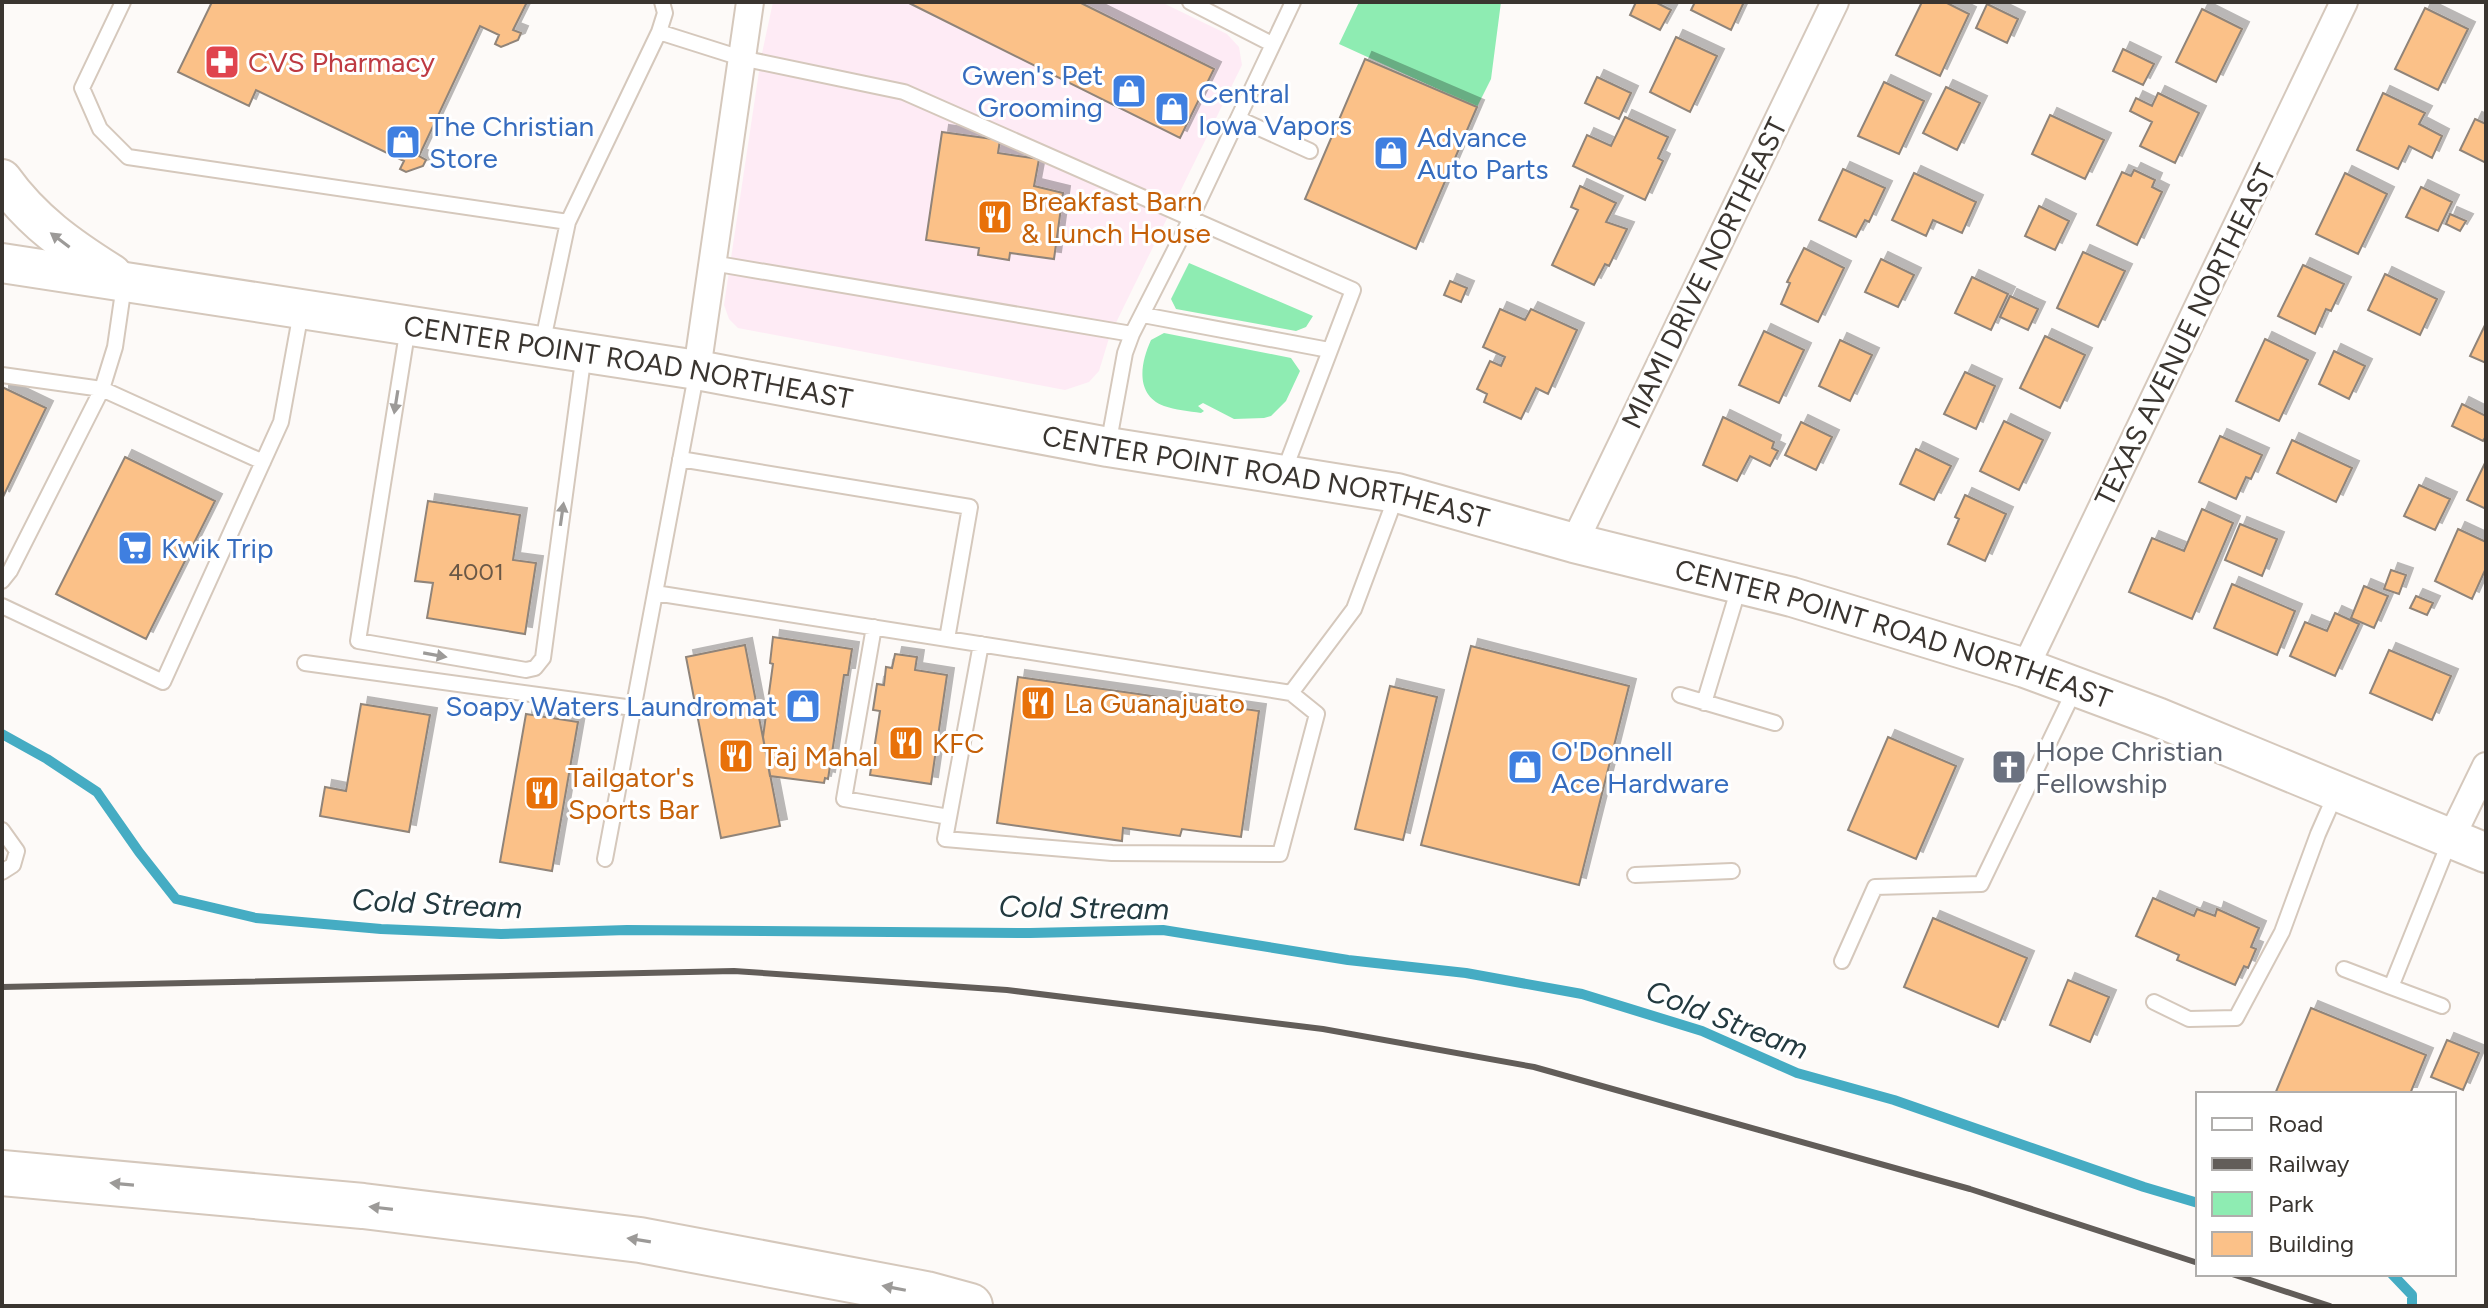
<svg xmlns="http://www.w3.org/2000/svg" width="2488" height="1308" viewBox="0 0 2488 1308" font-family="Figtree,sans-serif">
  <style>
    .commercial { fill: #feebf5 }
    .green { fill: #8eecb2 }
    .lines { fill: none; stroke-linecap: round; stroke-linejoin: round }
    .stream { stroke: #45acc3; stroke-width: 10 }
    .building { fill: #fbc188; stroke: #908479; stroke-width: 2; filter: url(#shadow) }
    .service-casing { stroke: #d5c8bc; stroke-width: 18 }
    .minor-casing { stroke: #d5c8bc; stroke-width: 30 }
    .secondary-casing { stroke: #d5c8bc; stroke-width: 42 }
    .motorway-casing { stroke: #d5c8bc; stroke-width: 48 }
    .service { stroke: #fff; stroke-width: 14 }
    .minor { stroke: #fff; stroke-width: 26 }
    .secondary { stroke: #fff; stroke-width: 38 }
    .motorway { stroke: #fff; stroke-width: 44 }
    .rail { stroke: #625d59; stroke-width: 6 }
    .oneway { fill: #9c9a98 }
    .labels { text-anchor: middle; stroke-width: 6; stroke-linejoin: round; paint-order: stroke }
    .number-label { font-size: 24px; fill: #6a5846 }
    .health-label { font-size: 28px; fill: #be3a42; stroke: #fff; text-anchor: start }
    .shop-label { font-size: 28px; fill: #366cbe; stroke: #fff; text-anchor: start }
    .food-label { font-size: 28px; fill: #c56008; stroke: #fff; text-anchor: start }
    .street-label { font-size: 28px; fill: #3a3530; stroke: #fff }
    .worship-label { font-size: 28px; fill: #5b616d; stroke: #fff; text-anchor: start }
    .water-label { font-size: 30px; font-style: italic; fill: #233a40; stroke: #fff }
  </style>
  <defs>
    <filter id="shadow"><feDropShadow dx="7" dy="-7" stdDeviation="0" flood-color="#0004"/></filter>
  </defs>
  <rect width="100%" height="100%" fill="#fdfaf8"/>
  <path class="commercial" d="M773,2H1161L1227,34L1239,47L1242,65L1110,335L1099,371L1089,382L1065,390L738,328L729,319L724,305L761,58Z"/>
  <path class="green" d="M1359,2H1501L1491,79L1477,107L1339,44Z
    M1189,263L1313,316L1306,327L1296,331L1176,309L1171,299Z
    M1164,333L1291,358L1300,371L1286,401L1271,416L1264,418L1234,419L1203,403L1198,406L1204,411L1201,413C1189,411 1175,410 1164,406C1134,394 1141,362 1151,340Z"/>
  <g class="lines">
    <path class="stream" d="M2,734L47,759L97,792L139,852L176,899L256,918L381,929L501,934L627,930L1030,933L1163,930L1348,960L1466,973L1582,994L1702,1031L1797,1073L1894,1100L2144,1187L2198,1203
      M2392,1274L2412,1295V1306"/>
  </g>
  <path class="building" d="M212,2H527L513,30L521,33L518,40L501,47L495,44L499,35L480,26L419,156L426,160L423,166L406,172L400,169L404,161L256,90L249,106L178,72Z
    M907,2H1079L1214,69L1180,138Z
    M1636,2H1655L1671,10L1660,30L1630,15Z
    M1695,2H1744L1731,30L1691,10Z
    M1922,2H1945L1969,14L1940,76L1896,55Z
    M1987,4L2018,19L2007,43L1976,28Z
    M2425,8L2468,29L2438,90L2395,69Z
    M2202,9L2242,29L2216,82L2176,62Z
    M1676,37L1717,56L1690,112L1650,92Z
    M2123,49L2154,64L2143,85L2113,71Z
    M1365,59L1477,107L1416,249L1305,199Z
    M1597,77L1631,93L1619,119L1585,103Z
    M1884,82L1924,101L1899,154L1858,136Z
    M1946,87L1980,103L1957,150L1923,133Z
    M2158,93L2199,113L2175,163L2140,146L2152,122L2130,111L2136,98L2152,106Z
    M2383,93L2425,113L2419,124L2442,136L2432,158L2409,146L2398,169L2357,150Z
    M2050,115L2104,140L2085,179L2032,154Z
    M1625,117L1668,137L1658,158L1663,161L1645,200L1573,166L1587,135L1611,146Z
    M2475,119L2486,124V163L2460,150Z
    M942,132L1000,140L998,153L1039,159L1034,186L1063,193L1054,259L1010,253L1009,260L978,255L979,248L926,240Z
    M1843,169L1885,188L1869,222L1865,220L1856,237L1819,220Z
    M2134,170L2155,180L2152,187L2162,192L2137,245L2097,225L2122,172L2131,176Z
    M1914,173L1976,202L1962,233L1933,220L1926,236L1892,220Z
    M2345,173L2387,194L2358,254L2316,234Z
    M1580,186L1616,203L1606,222L1627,229L1609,266L1605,264L1594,285L1552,265L1578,210L1571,207Z
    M2421,187L2452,202L2438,231L2406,217Z
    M2039,206L2069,221L2055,250L2025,236Z
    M2450,214L2466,221L2460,231L2446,224Z
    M1804,248L1844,268L1818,322L1781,304L1790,283L1787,282Z
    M2083,252L2125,271L2098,327L2057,308Z
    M1881,259L1914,275L1898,307L1865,292Z
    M2303,265L2344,284L2331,311L2326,309L2315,334L2278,316Z
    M2385,274L2437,299L2420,335L2368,310Z
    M1972,277L2008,294L1991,330L1955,313Z
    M1450,281L1467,288L1461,302L1444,295Z
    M2010,296L2038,309L2028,330L2000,317Z
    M1500,309L1525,320L1531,309L1577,330L1548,394L1536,388L1521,419L1484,402L1487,394L1477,389L1490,361L1501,366L1505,357L1483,347Z
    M2486,323V363L2470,356Z
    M1764,331L1804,350L1779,403L1739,385Z
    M2045,336L2085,355L2060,408L2020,388Z
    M2265,339L2308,360L2279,421L2236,401Z
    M1840,340L1872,355L1850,401L1819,386Z
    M2334,351L2365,366L2349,399L2319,384Z
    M1965,372L1995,386L1976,429L1944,414Z
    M2,387L46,408L2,499Z
    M2462,404L2486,416V436L2483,441L2452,426Z
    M1723,417L1774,442L1772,448L1778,451L1770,466L1750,456L1737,481L1703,465Z
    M2004,421L2043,440L2019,490L1980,471Z
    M1801,422L1832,437L1816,470L1785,455Z
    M2220,436L2262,455L2251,479L2246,477L2236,499L2199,482Z
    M2292,440L2352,468L2336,502L2277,473Z
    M1916,449L1951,466L1934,500L1900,484Z
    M125,457L215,501L146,639L56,594Z
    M2486,461V509L2467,500Z
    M2419,485L2450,499L2435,530L2404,516Z
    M1965,495L2006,514L1985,561L1948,544L1959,519L1955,517Z
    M428,501L520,515L513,560L536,563L525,634L427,618L433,583L415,581Z
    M2202,509L2233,523L2192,619L2129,592L2152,538L2184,551Z
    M2240,524L2277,539L2262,576L2225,560Z
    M2458,529L2486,542V568L2472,599L2435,581Z
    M2391,570L2406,575L2399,594L2384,589Z
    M2232,584L2295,611L2277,655L2214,628Z
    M2364,586L2388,596L2374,628L2351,618Z
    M2416,596L2433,603L2427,615L2410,608Z
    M2335,613L2359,624L2335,676L2290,656L2305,622L2327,631Z
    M773,637L852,649L848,675H844L828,779L825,778L824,783L770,776L763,737L773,664L770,663Z
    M745,645L780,826L721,838L686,657Z
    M1471,646L1629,686L1579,885L1421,845Z
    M2389,650L2451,676L2432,720L2370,693Z
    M895,654L917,657L915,670L947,675L931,784L870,775L880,711L873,710L877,684L884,685L886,667L892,668Z
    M1018,677L1259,711L1241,837L1182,829L1180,836L1123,828L1122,841L997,823Z
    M1390,686L1437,697L1403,840L1355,829Z
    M361,704L430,715L409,832L320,816L325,787L346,791Z
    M526,714L578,722L552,871L500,862Z
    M1888,737L1956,766L1916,859L1848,830Z
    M2153,898L2194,916L2197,909L2215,916L2217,909L2259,928L2251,947L2256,949L2248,968L2244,966L2235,985L2177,960L2179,955L2136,936Z
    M1933,918L2027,958L1998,1027L1904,987Z
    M2068,980L2109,997L2090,1042L2050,1025Z
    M2311,1008L2426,1055L2410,1094H2275Z
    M2447,1040L2479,1053L2463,1090L2431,1077Z"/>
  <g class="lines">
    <defs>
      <path id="service" d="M123,2L82,88L100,129L128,157L568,222L542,345
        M1190,2L1272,44
        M659,32L741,58L904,92L1353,290L1283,474
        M1239,119L1310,151
        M568,222L659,32L665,13L662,2
        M712,263L1132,334
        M1143,315L1329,350
        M408,327L358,641L526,670L535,668L543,658L584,353
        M2,375L102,389L263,462
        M1108,446L1125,353L1132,334L1190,220L1293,2
        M680,459L970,507L947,639
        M2,581L10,571L102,389L115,347L124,285
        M655,593L1291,693L1317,714L1280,854L1112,853L945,839L981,644
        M2,606L163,682L281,422L301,312
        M874,627L844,799L949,817
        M305,663L633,708
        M1291,693L1354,609L1397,494
        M1680,695L1775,723
        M1704,703L1740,584
        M2,830L17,851L13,865L2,872
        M605,859L697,370
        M1635,875L1732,871
        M1842,961L1875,887L1981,884L2075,689
        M2344,969L2391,987
        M2154,1002L2189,1019L2236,1018L2282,932L2318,834L2337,791
        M2442,1006L2391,987L2451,838"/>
      <path id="minor" d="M697,370L750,2
        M1574,543L1835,2
        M2025,668L2344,2
        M2451,838L2486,766"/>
      <g id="secondary">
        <path d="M2,179C32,221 69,247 112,274"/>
        <path id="s1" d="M2,263L697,370L1108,447L1397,493L1574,543L1792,597L2025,668L2157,717L2486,853"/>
      </g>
      <path id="motorway" d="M2,1173L363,1206L640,1240L926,1294L970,1306"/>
    </defs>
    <use href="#service" class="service-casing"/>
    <use href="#minor" class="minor-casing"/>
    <use href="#secondary" class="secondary-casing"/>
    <use href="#motorway" class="motorway-casing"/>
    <use href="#service" class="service"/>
    <use href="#minor" class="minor"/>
    <use href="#secondary" class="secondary"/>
    <use href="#motorway" class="motorway"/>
    <path class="rail" d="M2,987L734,971L1007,990L1323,1029L1534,1067L1970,1189L2198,1263
      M2232,1274L2330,1306"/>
  </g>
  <defs><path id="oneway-solid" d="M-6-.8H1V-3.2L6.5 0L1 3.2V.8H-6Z" transform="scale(2)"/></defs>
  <g class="oneway">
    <use href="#oneway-solid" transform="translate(60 240) rotate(-143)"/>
    <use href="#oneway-solid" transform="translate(396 402) rotate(99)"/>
    <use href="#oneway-solid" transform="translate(562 514) rotate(-82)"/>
    <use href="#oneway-solid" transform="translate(435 655) rotate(10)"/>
    <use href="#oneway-solid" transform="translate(122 1184) rotate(-175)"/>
    <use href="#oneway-solid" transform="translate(381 1208) rotate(-173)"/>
    <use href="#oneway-solid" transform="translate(639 1240) rotate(-171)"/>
    <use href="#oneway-solid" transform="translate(894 1288) rotate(-169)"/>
  </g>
  <defs>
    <symbol id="pharmacy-square" viewBox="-11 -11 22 22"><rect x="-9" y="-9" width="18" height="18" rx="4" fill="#e0444e" stroke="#fff"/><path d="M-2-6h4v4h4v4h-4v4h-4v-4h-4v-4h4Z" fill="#fff"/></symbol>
    <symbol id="shop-square" viewBox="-11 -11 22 22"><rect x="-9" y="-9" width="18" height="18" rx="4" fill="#3f7fe0" stroke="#fff"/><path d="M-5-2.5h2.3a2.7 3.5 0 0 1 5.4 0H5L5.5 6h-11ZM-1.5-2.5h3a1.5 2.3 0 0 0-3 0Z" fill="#fff"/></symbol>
    <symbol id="restaurant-square" viewBox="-11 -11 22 22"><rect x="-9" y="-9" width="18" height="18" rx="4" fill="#e8710a" stroke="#fff"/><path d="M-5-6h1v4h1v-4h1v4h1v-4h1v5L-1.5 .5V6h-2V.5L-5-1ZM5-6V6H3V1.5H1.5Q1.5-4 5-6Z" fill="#fff"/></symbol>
    <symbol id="supermarket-square" viewBox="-11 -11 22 22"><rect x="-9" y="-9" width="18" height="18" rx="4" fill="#3f7fe0" stroke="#fff"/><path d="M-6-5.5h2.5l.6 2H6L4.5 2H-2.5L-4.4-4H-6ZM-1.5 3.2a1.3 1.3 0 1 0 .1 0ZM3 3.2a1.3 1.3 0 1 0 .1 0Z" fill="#fff"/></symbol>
    <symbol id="church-square" viewBox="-11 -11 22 22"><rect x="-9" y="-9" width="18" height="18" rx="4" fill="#6b7280" stroke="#fff"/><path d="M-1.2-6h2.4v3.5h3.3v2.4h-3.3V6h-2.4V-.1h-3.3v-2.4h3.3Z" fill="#fff"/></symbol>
  </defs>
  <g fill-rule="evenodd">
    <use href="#pharmacy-square" x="202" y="42" width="40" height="40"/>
    <use href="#shop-square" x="1109" y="71" width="40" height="40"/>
    <use href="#shop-square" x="1152" y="89" width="40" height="40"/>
    <use href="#shop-square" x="383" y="122" width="40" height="40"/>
    <use href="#shop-square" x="1371" y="133" width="40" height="40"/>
    <use href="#restaurant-square" x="975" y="197" width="40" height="40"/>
    <use href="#supermarket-square" x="115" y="528" width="40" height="40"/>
    <use href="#restaurant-square" x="1018" y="683" width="40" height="40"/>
    <use href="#shop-square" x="783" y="686" width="40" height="40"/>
    <use href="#restaurant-square" x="886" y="723" width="40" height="40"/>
    <use href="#restaurant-square" x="716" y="736" width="40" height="40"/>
    <use href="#shop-square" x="1505" y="747" width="40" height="40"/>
    <use href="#church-square" x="1989" y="747" width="40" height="40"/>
    <use href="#restaurant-square" x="522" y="773" width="40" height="40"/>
  </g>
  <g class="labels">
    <g class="number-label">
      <text x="476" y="580">4001</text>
    </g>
    <g class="health-label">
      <text x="248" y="72">CVS Pharmacy</text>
    </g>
    <g class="shop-label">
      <text x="1103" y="85" text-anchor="end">Gwen's Pet<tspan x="1103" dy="32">Grooming</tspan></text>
      <text x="1198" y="103">Central<tspan x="1198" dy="32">Iowa Vapors</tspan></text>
      <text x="429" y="136">The Christian<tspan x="429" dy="32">Store</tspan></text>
      <text x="1417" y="147">Advance<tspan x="1417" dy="32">Auto Parts</tspan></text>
      <text x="161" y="558">Kwik Trip</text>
      <text x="777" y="716" text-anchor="end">Soapy Waters Laundromat</text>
      <text x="1551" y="761">O'Donnell<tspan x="1551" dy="32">Ace Hardware</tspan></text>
    </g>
    <g class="food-label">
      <text x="1021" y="211">Breakfast Barn<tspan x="1021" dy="32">&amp; Lunch House</tspan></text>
      <text x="1064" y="713">La Guanajuato</text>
      <text x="932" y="753">KFC</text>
      <text x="762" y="766">Taj Mahal</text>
      <text x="568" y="787">Tailgator's<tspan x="568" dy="32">Sports Bar</tspan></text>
    </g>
    <g class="street-label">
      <text transform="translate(1704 273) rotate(-64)" y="10">MIAMI DRIVE NORTHEAST</text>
      <text transform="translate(2185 335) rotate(-64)" y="10">TEXAS AVENUE NORTHEAST</text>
      <text dy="10" stroke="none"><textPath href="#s1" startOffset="634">CENTER POINT ROAD NORTHEAST</textPath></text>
      <text dy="10" stroke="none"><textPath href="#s1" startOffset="1282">CENTER POINT ROAD NORTHEAST</textPath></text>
      <text dy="10" stroke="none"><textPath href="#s1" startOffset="1930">CENTER POINT ROAD NORTHEAST</textPath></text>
    </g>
    <g class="worship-label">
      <text x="2035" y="761">Hope Christian<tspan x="2035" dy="32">Fellowship</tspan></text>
    </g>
    <g class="water-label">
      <text transform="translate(437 904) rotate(3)" y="10">Cold Stream</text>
      <text transform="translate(1084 908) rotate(1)" y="10">Cold Stream</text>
      <text transform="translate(1727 1020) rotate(21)" y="10">Cold Stream</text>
    </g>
  </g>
  <rect width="2488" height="1308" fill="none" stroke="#3a3530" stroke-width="8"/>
  <rect x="2196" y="1092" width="260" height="184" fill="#ffffff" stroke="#b0aeac" stroke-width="2"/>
  <rect x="2212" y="1118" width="40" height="12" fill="#ffffff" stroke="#b0aeac" stroke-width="2"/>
  <text x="2268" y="1132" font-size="24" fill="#3a3530">Road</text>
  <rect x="2212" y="1158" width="40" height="12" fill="#625d59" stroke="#b0aeac" stroke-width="2"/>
  <text x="2268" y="1172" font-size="24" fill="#3a3530">Railway</text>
  <rect x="2212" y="1192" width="40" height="24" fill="#8eecb2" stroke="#b0aeac" stroke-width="2"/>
  <text x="2268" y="1212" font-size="24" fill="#3a3530">Park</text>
  <rect x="2212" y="1232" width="40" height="24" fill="#fbc188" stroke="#b0aeac" stroke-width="2"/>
  <text x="2268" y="1252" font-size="24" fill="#3a3530">Building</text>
</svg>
